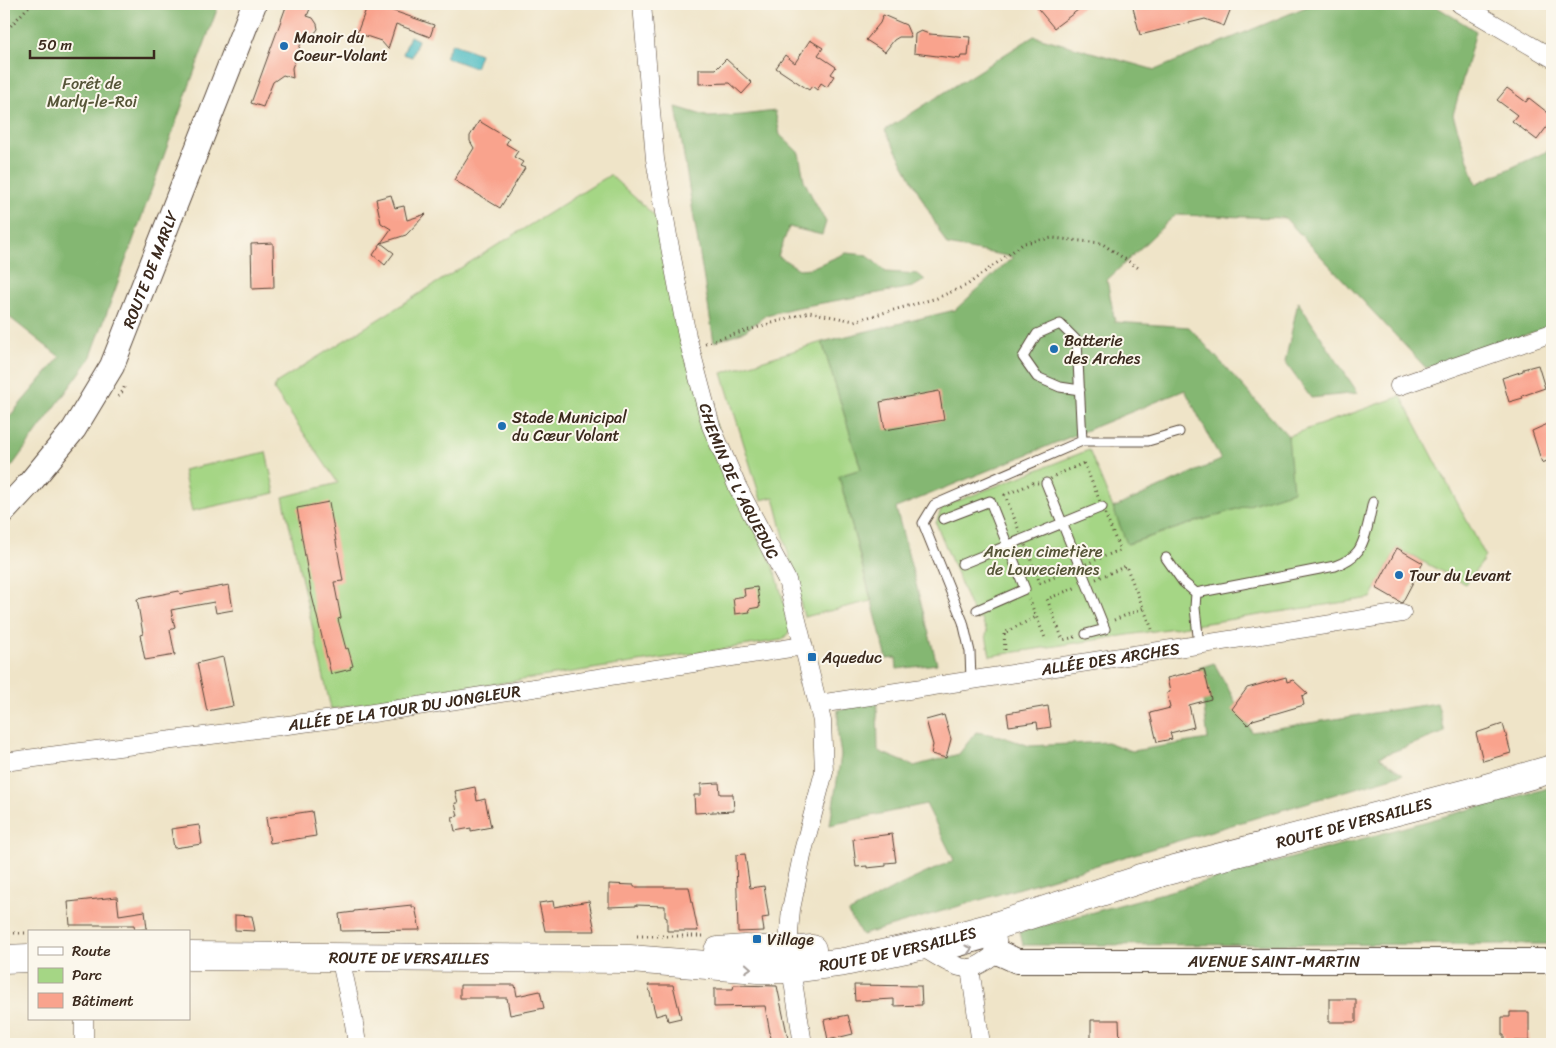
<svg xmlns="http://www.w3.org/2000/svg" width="1556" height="1048" viewBox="0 0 1556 1048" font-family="Sriracha,sans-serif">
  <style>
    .green { fill: #a5d685; stroke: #708052 }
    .forest { fill: #84b772; stroke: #607048 }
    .water { fill: #4dbcc2; stroke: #447370 }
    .building { fill: #f9a38d }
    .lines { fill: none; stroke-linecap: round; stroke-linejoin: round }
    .lane-casing { stroke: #564638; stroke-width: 11 }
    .street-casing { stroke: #564638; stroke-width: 19 }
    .secondary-casing { stroke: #564638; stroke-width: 26 }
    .primary-casing { stroke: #564638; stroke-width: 29 }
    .path { stroke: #564638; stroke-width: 3; stroke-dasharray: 1 4; stroke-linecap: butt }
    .lane { stroke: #fff; stroke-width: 9 }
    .street { stroke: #fff; stroke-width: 18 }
    .secondary { stroke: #fff; stroke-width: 24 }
    .primary { stroke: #fff; stroke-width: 28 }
    .oneway { stroke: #a79f9a }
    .poi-dot { fill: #1f6fb2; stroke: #fbf7ec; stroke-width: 2 }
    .labels { text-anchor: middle; stroke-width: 4; stroke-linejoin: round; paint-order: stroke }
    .poi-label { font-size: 16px; fill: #3b2a1e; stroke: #fbf7ec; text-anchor: start }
    .park-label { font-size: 16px; fill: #565538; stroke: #fbf7ec }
    .street-label { font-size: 16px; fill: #3b2a1e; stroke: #fbf7ec }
  </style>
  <rect width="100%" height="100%" fill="#fbf7ec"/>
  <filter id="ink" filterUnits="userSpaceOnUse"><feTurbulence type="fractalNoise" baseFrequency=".02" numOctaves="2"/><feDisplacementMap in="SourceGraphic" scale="10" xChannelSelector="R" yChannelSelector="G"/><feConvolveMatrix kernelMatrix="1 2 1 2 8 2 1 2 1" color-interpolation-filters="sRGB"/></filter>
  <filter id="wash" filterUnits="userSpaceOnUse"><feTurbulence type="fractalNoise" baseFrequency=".0096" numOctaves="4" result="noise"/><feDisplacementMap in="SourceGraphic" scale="20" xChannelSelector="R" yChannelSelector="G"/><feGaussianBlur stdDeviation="1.12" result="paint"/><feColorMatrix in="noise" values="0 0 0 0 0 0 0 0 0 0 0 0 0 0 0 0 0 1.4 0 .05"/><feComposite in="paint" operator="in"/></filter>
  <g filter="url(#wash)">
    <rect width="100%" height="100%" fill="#efe4c8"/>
    <path class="green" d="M610,175L656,217L677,327L777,577L791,630L782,640L331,709L283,497L338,483L274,390L276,383Z
      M822,342L861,469L839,476L871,601L804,617L774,497L761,500L722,373Z
      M1401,396L1485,555L1481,564L1465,584L1397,548L1371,598L990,656L986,635L987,632L981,618L976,620L936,523L942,507L1089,450L1128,544L1292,491L1288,436Z
      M266,452L275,493L192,511L183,470Z"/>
    <path class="forest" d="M4,4H219L90,359L12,466L4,474V423L60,357L4,313Z
      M1313,4H1432L1476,31L1453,115L1476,184L1552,149V326L1426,368L1285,218L1175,215L1107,280L1115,322L1189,327L1288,436L1293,491L1127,544L1113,508L1221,460L1185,390L896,508L937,664L897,669L896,658L887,659L839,476L861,469L822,342L955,310L1013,257L947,245L885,130L1034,36L1155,70Z
      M676,107L709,117L742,115L775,111L780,135L799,153L804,180L814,201L826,222L822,235L789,227L778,256L799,269L811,268L846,253L867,255L886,272L918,274L925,280L913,287L794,308L766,315L745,331L714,342Z
      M1298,302L1358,393L1311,398L1285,362Z
      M1214,663L1252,732L1437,703L1445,732L1379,757L1403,774L862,935L848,913L894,888L954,860L926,804L830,825L841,755L838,736V710L877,700L878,751L914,766L959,754L976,732L1000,736L1030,746L1107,742L1132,751L1208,739L1199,668Z
      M1552,787V944L1023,945L1020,932Z"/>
    <path class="water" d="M410,36L418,40L412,57L403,54Z
      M452,43L480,54L475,68L445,57Z"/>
    <g id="blocks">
      <path class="building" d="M287,4H312L307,16L313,18L317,24L318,29L315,33L308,36L304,35L292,68L293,78L283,75L273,82L263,107L251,103Z
        M368,4L378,7L379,6L434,25L430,37L396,24L388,49L381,41L357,33Z
        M1034,4H1086L1054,28Z
        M1132,4H1229L1228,7L1231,8L1224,26L1205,19L1140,35Z
        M883,15L906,25L911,37H899L894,40L885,52L866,40L880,23Z
        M921,31L929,34L970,37L968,56H961L960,59L914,53L915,34Z
        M810,40L823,48L818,55L836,67L831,74L834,76L827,87L821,83L817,90L812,86L809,90L776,68L785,55L795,63Z
        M726,59L752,83L742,94L730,83L699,84V69H716Z
        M1507,88L1526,102L1529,98L1552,116V120L1537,140L1512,121L1517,115L1497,100Z
        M479,121L509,139L506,144L518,151L514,157L523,162L520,166L525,168L500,208L454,180L474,148L470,141V136Z
        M391,195L395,208L404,206L407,220L426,214L406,235L381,243L391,229L381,223L376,199Z
        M273,243L274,288L252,289L251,244Z
        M381,243L394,253L385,265L373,255Z
        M1538,365L1545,388L1522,396L1523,398L1509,402L1502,378L1523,371V369Z
        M939,391L944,420L885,430L880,402Z
        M1552,422V459L1542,463L1532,431Z
        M329,502L343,581L334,582L341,618L338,619L346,649L348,648L353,666L350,667L351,669L331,674L311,592L297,508Z
        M1397,548L1423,563L1402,603L1376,588Z
        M229,585L233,610L216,613L214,602L171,610L175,628L170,630L175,655L145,660L140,635L143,634L137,599L179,591L180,594Z
        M757,587L760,607L749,609L750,612L735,614L733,598L745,596L744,589Z
        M223,657L233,706L207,711L197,663Z
        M1204,669L1211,699L1189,705L1194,727L1170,733L1172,739L1157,742L1150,713L1170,708L1167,693L1170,692L1167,678Z
        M1286,677L1287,682L1293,680L1308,694L1302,696L1304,705L1253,720L1248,725L1232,709L1247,688Z
        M1048,706L1051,727L1038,729L1037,722L1009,726L1007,713Z
        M944,715L951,739L946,758L931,754L933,745L926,720Z
        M1503,724L1511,753L1483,761L1476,733Z
        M719,783L720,794H733L734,811L695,813L694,795H701V784Z
        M475,787L477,801L485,799L491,827L471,831V828L455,831L452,817L458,816L455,803H458L455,791Z
        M312,811L316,836L270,843L266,818Z
        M199,825L202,844L174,848L171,829Z
        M892,834L896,862L886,863V866L867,868V866L856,867L853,839Z
        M745,854L750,888L764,886L769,917L762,918L764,931L738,932L736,855Z
        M609,884L634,885V887H689L698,931H667V918L665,917V906L636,905V906L609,907Z
        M117,897L119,915L145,911L147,929L135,930L134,925H70L68,902Z
        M553,901L554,907L589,901L595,931H545L539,903Z
        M412,905V907H415L420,930L341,931L339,914L354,912V911Z
        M235,915L252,916L255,931L235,930Z
        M460,985H515L517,996L540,991L544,1008L510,1015L507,998H460Z
        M648,985H673L681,1018L668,1021L666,1013L656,1016Z
        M734,985L777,986L789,1043L772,1044L765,1006L714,1007V989H733Z
        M854,985L921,986L922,1005L894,1006V999L855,1001Z
        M1329,999H1356V1022H1329Z
        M1510,1012H1529V1041H1504V1035H1502V1017H1510Z
        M848,1015L853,1034L828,1040L824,1020Z
        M1091,1020H1119L1120,1044H1091Z"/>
    </g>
  </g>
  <g filter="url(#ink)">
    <use href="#blocks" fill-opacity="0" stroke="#564638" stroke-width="1"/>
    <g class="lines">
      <defs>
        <path id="lane" d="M1080,390L1060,387L1037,377L1023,357L1037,334L1060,324L1077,341L1082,441H1148L1179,432
          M1046,483L1105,629L1086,634
          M943,519L990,501L1025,589L977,610
          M1166,558L1183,582L1196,593
          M962,564L1102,507
          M1199,645L1195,608L1196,593L1335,566C1343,563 1352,559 1358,551C1367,538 1369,517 1373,502
          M971,680L970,652L963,622L923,523L934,505L1082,441
          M941,957L997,941"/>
        <g id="street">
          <path id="s1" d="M642,4L655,159L669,242L687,336L711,426L737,486L787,580L822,721L824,772L803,851L791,909L789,932L791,969L803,1044"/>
          <path d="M1460,4L1552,58"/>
          <path d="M1399,386L1552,333"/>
          <path id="s2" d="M819,704L1402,613"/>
          <path id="s3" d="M4,762L341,718L803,646"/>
          <path d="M920,946C933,953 955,970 970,968C979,967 990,958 997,952V940"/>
          <path d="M340,957L353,1017L357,1044"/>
          <path d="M970,968L981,1044"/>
          <path d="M84,1019V1044"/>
        </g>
        <g id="secondary">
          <path id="s4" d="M4,511L29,484L74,429L112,366L254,4"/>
          <path id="s5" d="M997,952L1017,961H1552"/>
        </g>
        <g id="primary">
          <path id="s6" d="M1140,878L1486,788L1552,769"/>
          <path d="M718,951L745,949L789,951L812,949"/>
          <path id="s7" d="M189,956L630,959L758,969H791L844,962L920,946L992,927L1157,874"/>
          <path d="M4,959L29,958"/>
        </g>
      </defs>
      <use href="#lane" class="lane-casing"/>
      <use href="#street" class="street-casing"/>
      <use href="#secondary" class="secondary-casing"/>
      <use href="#primary" class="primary-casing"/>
      <path class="path" d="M4,33L31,4
        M705,343L809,312L854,321L937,298L967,285L1024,243L1052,238L1101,243L1140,269
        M118,396L123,391L125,385
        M1084,463L1120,550L1040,583L1005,495L1033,483H1046L1054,476Z
        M1096,579L1126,566L1152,629
        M1029,599L1046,640
        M1114,620L1144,608
        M1075,637L1063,640L1047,599L1077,587
        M1005,650L1004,633L1036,617
        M4,933H29
        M637,936H703"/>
      <use href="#lane" class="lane"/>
      <use href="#street" class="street"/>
      <use href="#secondary" class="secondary"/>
      <use href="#primary" class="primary"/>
    </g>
    <defs><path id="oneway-chevron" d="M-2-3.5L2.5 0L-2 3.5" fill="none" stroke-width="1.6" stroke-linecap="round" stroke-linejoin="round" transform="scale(1.25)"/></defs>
    <g class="oneway">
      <use href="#oneway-chevron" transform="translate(969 949) rotate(-17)"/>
      <use href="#oneway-chevron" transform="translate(748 968) rotate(4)"/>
    </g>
  </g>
  <g class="poi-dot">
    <circle cx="284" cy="46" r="5"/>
    <circle cx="1054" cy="349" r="5"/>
    <circle cx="502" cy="426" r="5"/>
    <circle cx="1399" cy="575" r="5"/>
    <rect x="807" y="652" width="10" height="10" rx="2.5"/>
    <rect x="752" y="934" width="10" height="10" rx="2.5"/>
  </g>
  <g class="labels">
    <g class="poi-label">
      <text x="294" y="43">Manoir du<tspan x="294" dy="18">Coeur-Volant</tspan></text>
      <text x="1064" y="346">Batterie<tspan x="1064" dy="18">des Arches</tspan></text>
      <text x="512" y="423">Stade Municipal<tspan x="512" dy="18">du Cœur Volant</tspan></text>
      <text x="1409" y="581">Tour du Levant</text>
      <text x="822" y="663">Aqueduc</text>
      <text x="767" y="945">Village</text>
    </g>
    <g class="park-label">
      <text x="92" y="89">Forêt de<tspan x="92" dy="18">Marly-le-Roi</tspan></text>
      <text x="1043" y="557">Ancien cimetière<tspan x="1043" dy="18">de Louveciennes</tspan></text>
    </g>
    <g class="street-label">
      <text dy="6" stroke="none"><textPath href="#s4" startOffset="285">ROUTE DE MARLY</textPath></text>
      <text dy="6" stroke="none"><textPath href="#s1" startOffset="490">CHEMIN DE L'AQUEDUC</textPath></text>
      <text dy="6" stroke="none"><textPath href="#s2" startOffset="295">ALLÉE DES ARCHES</textPath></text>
      <text dy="6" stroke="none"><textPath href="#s3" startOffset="404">ALLÉE DE LA TOUR DU JONGLEUR</textPath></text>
      <text dy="6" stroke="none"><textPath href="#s6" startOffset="221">ROUTE DE VERSAILLES</textPath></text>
      <text dy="6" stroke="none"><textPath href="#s7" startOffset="711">ROUTE DE VERSAILLES</textPath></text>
      <text dy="6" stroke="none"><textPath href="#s7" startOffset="220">ROUTE DE VERSAILLES</textPath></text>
      <text dy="6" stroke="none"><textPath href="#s5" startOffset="279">AVENUE SAINT-MARTIN</textPath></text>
    </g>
  </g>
  <rect width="1556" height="1048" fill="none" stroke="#fbf7ec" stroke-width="20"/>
  <rect x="28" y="930" width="162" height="90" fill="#fbf7ec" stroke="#aea59a"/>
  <rect x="38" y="947" width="25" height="8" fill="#ffffff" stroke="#aea59a"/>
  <text x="72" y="956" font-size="15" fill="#3b2a1e">Route</text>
  <rect x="38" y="968" width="25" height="15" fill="#a5d685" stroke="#aea59a"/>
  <text x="72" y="980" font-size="15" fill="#3b2a1e">Parc</text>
  <rect x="38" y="993" width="25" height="15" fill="#f9a38d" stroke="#aea59a"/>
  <text x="72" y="1006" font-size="15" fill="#3b2a1e">Bâtiment</text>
  <path d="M30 50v8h124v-8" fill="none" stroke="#3b2a1e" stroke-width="2.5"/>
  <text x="38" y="50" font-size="15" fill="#3b2a1e" stroke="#fbf7ec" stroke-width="4" paint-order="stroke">50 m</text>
</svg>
